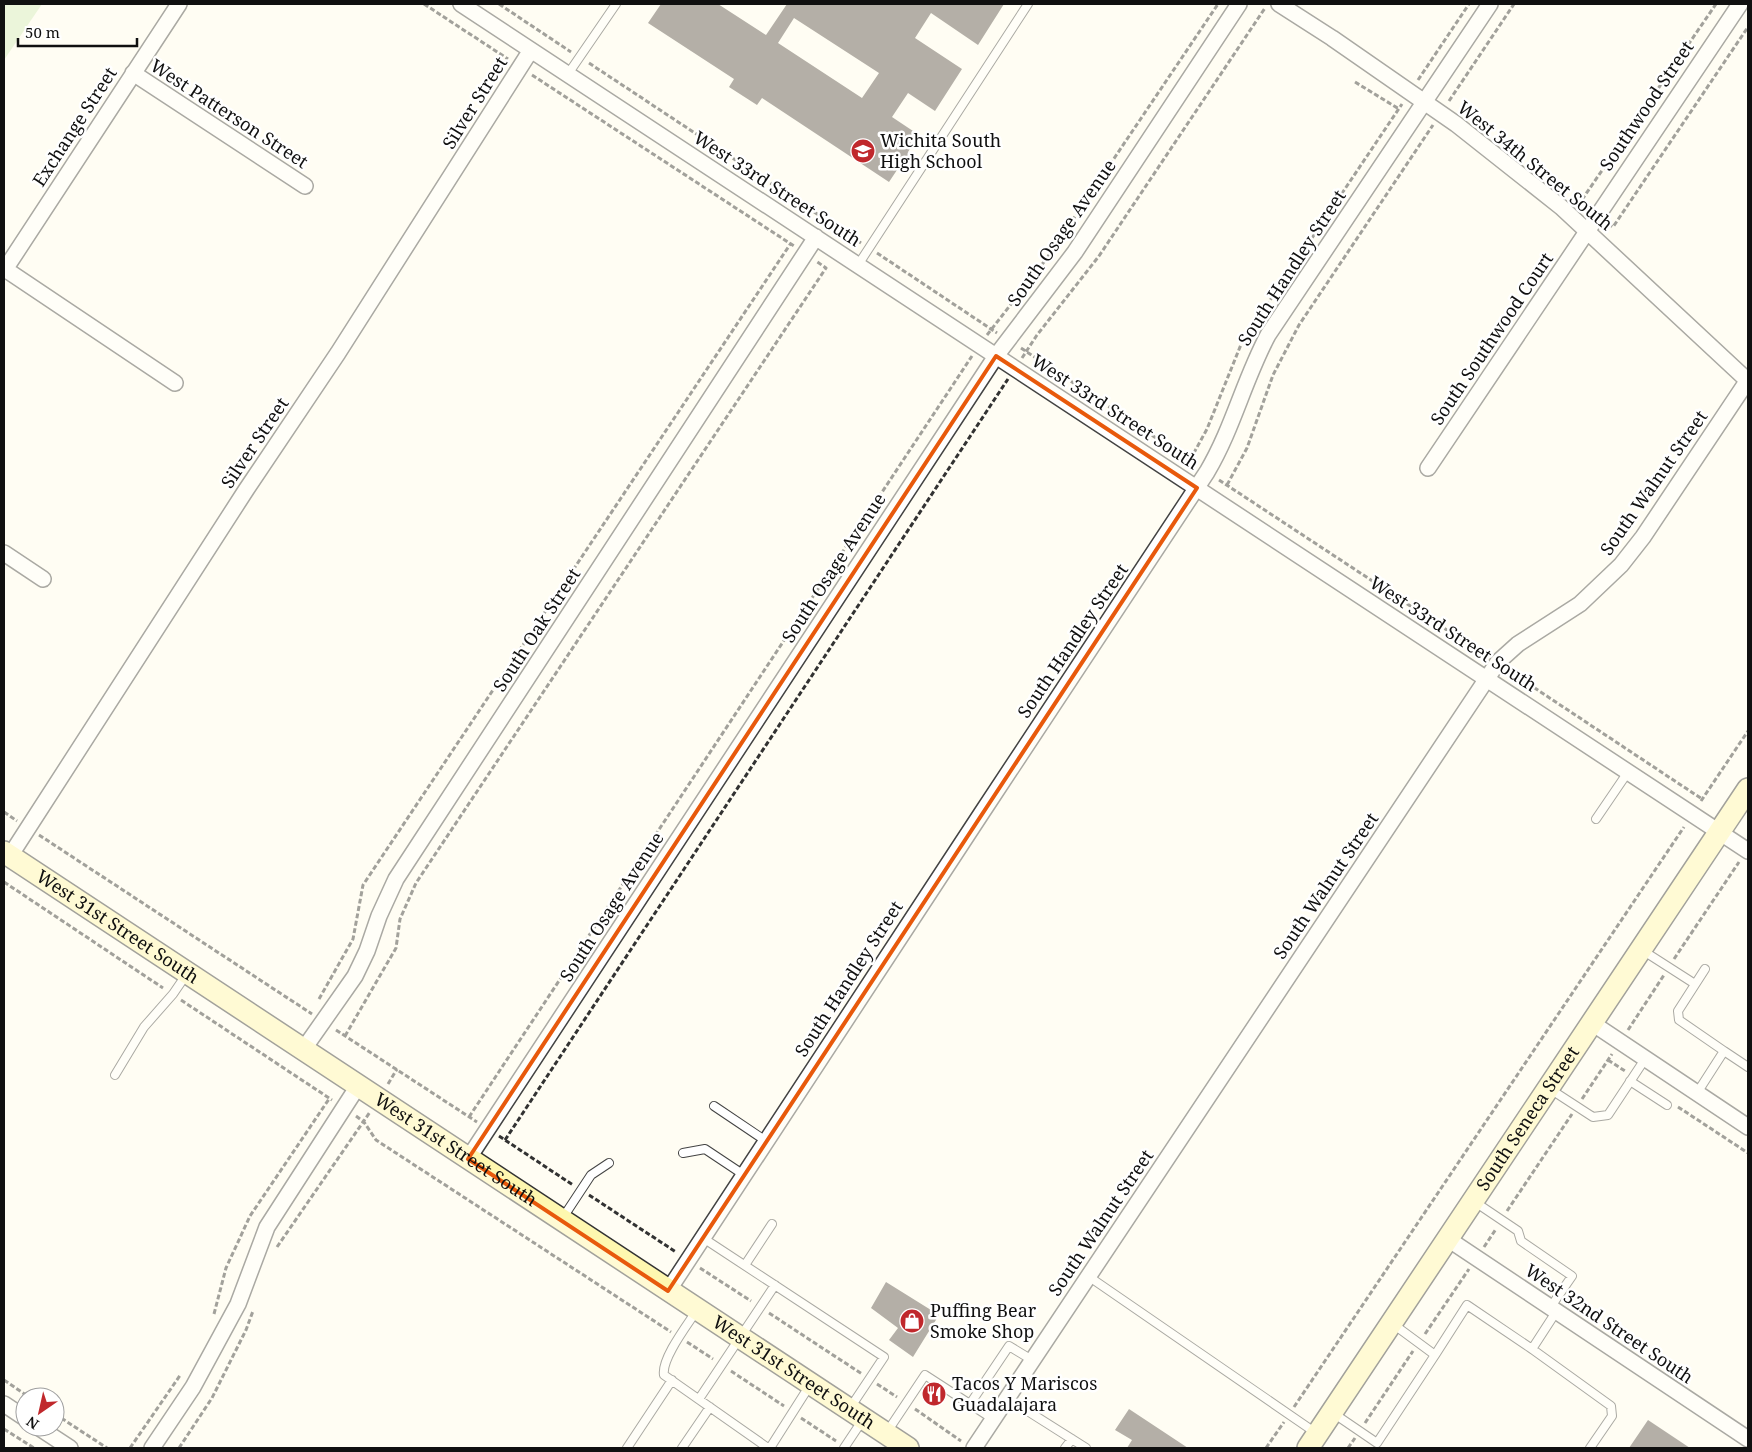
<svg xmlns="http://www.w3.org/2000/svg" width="1752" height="1452" viewBox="0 0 1752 1452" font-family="'Noto Serif',serif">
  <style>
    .green { fill: #d3eabc }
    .building { fill: #59514c; fill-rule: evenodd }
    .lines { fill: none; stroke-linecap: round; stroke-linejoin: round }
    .lane-casing { stroke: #434343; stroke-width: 10 }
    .street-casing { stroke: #434343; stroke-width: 18 }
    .secondary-casing { stroke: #323232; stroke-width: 24 }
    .path { stroke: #323232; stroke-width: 3; stroke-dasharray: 5 2.5; stroke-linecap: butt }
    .lane { stroke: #fff; stroke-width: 8 }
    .street { stroke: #fff; stroke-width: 15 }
    .secondary { stroke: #fef7af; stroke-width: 21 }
    .marked { fill: none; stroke: #e8590c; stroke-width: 4; stroke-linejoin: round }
    .labels { text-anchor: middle; stroke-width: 5; stroke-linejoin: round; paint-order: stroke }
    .street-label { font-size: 18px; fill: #101010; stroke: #fff }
    .poi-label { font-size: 18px; fill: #101010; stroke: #fff; text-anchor: start }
  </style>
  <rect width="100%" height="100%" fill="#fffdf3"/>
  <path class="green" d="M4,4H42L4,60Z"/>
  <path class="building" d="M661,4H718L766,35L787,4H1004L978,45L931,13L915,38L962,69L935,111L908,93L892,117L919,135L908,152L912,155L905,167L901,164L889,182L762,98L757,105L729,87L734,79L648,23ZM794,18L879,73L862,98L778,43Z
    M886,1282L939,1315L913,1357L889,1340L898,1328L871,1308Z
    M1129,1409L1188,1448H1127L1132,1440L1115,1430Z
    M1648,1420L1690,1448H1629Z"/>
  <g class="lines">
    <defs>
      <path id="lane" d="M568,74L616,4
        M858,265L1028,4
        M1596,819L1628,772
        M1642,950L1695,984
        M1724,1051L1748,1067
        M115,1075L144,1027L173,994L186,975
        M1630,1081L1667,1105
        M1550,1089L1593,1117L1608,1115L1645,1059
        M1697,1093L1724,1051L1679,1020L1678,1011L1705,969
        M714,1106L766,1141
        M683,1153L705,1149L744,1175
        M1475,1202L1518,1231L1521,1241L1572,1276L1550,1308
        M562,1219L591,1175L609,1163
        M703,1238L884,1357L850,1408
        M745,1265L772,1224
        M1088,1276L1316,1433
        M697,1310C688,1324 661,1359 664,1375L768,1448
        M1532,1349L1611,1406L1612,1416L1590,1448
        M1435,1355L1467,1305L1532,1349L1556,1312
        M1007,1398L1086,1448
        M699,1399L775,1285
        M970,1404L1009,1346L1032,1360
        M1333,1413L1377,1443L1435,1355L1393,1324
        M887,1432L925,1375L993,1419
        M627,1448L672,1380
        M682,1448L710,1407
        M770,1448L810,1385
        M844,1448L862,1421
        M1065,1448L1072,1439"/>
      <path id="street" d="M461,4L1748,851
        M1279,4L1332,38L1456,124L1561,207L1748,381
        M133,73L305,186
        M5,269L175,383
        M4,271L179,4
        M1428,468L1740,4
        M4,553L43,579
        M10,856L246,490L338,353L531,50
        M1592,1023L1748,1127
        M303,1050L355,976L367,951L379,916L396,879L816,237
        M468,1159L996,356L1075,252L1239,4
        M1448,1239L1748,1439
        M668,1291L981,814L1207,472C1233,428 1244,380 1268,335L1490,4
        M4,1404L25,1418
        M38,1427L70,1448
        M152,1448L193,1387L238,1304L267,1227L358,1086
        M974,1448L1498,662L1518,644L1580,604L1621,565L1643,537L1748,380"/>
      <g id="secondary">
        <path id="s1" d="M4,852L908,1448"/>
        <path id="s2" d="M1308,1448L1748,789"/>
      </g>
    </defs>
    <use href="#lane" class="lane-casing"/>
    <use href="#street" class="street-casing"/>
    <use href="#secondary" class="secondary-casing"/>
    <path class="path" d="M424,4L508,59
      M499,4L571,52
      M589,63L861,243
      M532,75L794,246
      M1418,80L1469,4
      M1355,82L1399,109
      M1449,101L1514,4
      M1581,205L1579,204L1716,4
      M1608,224L1613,227L1748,27
      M877,253L997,333
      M987,335L1047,258L1218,4
      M1021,348L1195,464
      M1022,358L1037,335L1099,256L1265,8
      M1190,460L1207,429L1242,342L1402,104
      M1219,480L1485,655
      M1227,485L1247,448L1273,375L1299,325L1433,125
      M1509,671L1702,799
      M1701,801L1748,731
      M4,812L17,821
      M39,835L312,1014
      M4,882L163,988
      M1674,959L1739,862
      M319,999L353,939L363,885L791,243
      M181,1000L332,1100
      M336,1030L477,1122
      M1628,1030L1664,975
      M345,1036L396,948L400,919L416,883L826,268L816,261
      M1608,1060L1625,1071
      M388,1084L397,1069
      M1582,1099L1612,1054
      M1678,1107L1748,1153
      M356,1116L364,1122L376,1140L671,1332
      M469,1117L972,356
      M499,1136L573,1185
      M505,1140L1008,379
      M589,1195L676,1252
      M1507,1211L1572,1114
      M277,1247L370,1112
      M1484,1247L1496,1229
      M700,1268L751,1301
      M769,1313L862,1374
      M214,1314L226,1268L250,1216L329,1099
      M1425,1334L1469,1269
      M687,1342L713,1359
      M731,1371L784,1406
      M4,1380L29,1397
      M877,1384L897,1397
      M1294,1407L1684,827
      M915,1409L961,1441
      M55,1414L107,1448
      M801,1418L836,1441
      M1365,1423L1413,1351
      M4,1429L34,1448
      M130,1448L181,1374
      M179,1448L212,1398L246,1330L253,1311
      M1266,1448L1284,1422
      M1348,1448L1355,1438"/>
    <use href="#lane" class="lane"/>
    <use href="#street" class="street"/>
    <use href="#secondary" class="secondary"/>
  </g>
  <path d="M0 0H1752V1452H0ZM996,356L1197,488L668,1291L468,1159Z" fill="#fffdf3" fill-opacity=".55" fill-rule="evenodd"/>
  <path class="marked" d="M996,356L1197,488L668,1291L468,1159Z"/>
  <defs>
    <symbol id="school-disc" viewBox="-11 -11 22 22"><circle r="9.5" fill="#c0282c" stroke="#fff"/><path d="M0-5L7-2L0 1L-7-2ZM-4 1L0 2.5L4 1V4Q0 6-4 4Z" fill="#fff"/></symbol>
    <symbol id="shop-disc" viewBox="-11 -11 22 22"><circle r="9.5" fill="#c0282c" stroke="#fff"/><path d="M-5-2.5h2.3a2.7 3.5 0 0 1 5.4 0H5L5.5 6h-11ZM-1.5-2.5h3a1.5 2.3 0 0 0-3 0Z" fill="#fff"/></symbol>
    <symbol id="restaurant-disc" viewBox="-11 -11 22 22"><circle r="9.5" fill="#c0282c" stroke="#fff"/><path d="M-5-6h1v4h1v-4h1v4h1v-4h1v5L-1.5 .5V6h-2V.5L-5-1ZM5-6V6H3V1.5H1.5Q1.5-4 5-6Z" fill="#fff"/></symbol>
  </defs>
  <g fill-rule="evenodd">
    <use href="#school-disc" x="849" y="137" width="28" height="28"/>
    <use href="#shop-disc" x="898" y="1307" width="28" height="28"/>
    <use href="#restaurant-disc" x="920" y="1380" width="28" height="28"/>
  </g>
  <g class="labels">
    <g class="street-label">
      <text transform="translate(475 103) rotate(-58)" y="6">Silver Street</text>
      <text transform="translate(1647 106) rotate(-56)" y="6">Southwood Street</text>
      <text transform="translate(229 114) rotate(33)" y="6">West Patterson Street</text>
      <text transform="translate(75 127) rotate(-57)" y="6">Exchange Street</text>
      <text transform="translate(1535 166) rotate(39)" y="6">West 34th Street South</text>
      <text transform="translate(777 189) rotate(33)" y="6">West 33rd Street South</text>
      <text transform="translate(1062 233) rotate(-55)" y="6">South Osage Avenue</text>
      <text transform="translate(1292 268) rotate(-57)" y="6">South Handley Street</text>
      <text transform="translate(1492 339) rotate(-56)" y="6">South Southwood Court</text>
      <text transform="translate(1115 412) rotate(33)" y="6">West 33rd Street South</text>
      <text transform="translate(255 443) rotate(-56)" y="6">Silver Street</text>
      <text transform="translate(1654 483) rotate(-55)" y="6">South Walnut Street</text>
      <text transform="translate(834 568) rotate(-57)" y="6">South Osage Avenue</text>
      <text transform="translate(537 630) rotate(-57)" y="6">South Oak Street</text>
      <text transform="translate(1453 634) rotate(33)" y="6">West 33rd Street South</text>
      <text transform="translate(1073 641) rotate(-56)" y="6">South Handley Street</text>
      <text transform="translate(1326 886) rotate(-56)" y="6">South Walnut Street</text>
      <text transform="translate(612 907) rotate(-57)" y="6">South Osage Avenue</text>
      <text dy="6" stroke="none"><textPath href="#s1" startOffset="136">West 31st Street South</textPath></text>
      <text transform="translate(849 979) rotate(-57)" y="6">South Handley Street</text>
      <text dy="6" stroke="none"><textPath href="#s2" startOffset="396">South Seneca Street</textPath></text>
      <text dy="6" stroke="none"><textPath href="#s1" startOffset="541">West 31st Street South</textPath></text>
      <text transform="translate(1101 1223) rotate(-56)" y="6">South Walnut Street</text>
      <text transform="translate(1609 1324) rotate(34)" y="6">West 32nd Street South</text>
      <text dy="6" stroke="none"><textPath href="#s1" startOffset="946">West 31st Street South</textPath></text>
    </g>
    <g class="poi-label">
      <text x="880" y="147">Wichita South<tspan x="880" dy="21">High School</tspan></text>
      <text x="930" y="1317">Puffing Bear<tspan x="930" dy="21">Smoke Shop</tspan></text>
      <text x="952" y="1390">Tacos Y Mariscos<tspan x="952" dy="21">Guadalajara</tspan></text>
    </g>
  </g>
  <rect width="1752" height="1452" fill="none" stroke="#101010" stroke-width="10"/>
  <g transform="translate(40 1412) rotate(214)"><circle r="24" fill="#ffffff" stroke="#9f9f9f"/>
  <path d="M0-4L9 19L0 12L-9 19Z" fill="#c0282c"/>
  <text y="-8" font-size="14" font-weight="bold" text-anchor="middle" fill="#101010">N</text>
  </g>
  <path d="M18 38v8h119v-8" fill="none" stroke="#101010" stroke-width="2.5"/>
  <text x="25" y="38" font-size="15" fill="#101010" stroke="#ffffff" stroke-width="4" paint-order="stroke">50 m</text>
</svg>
